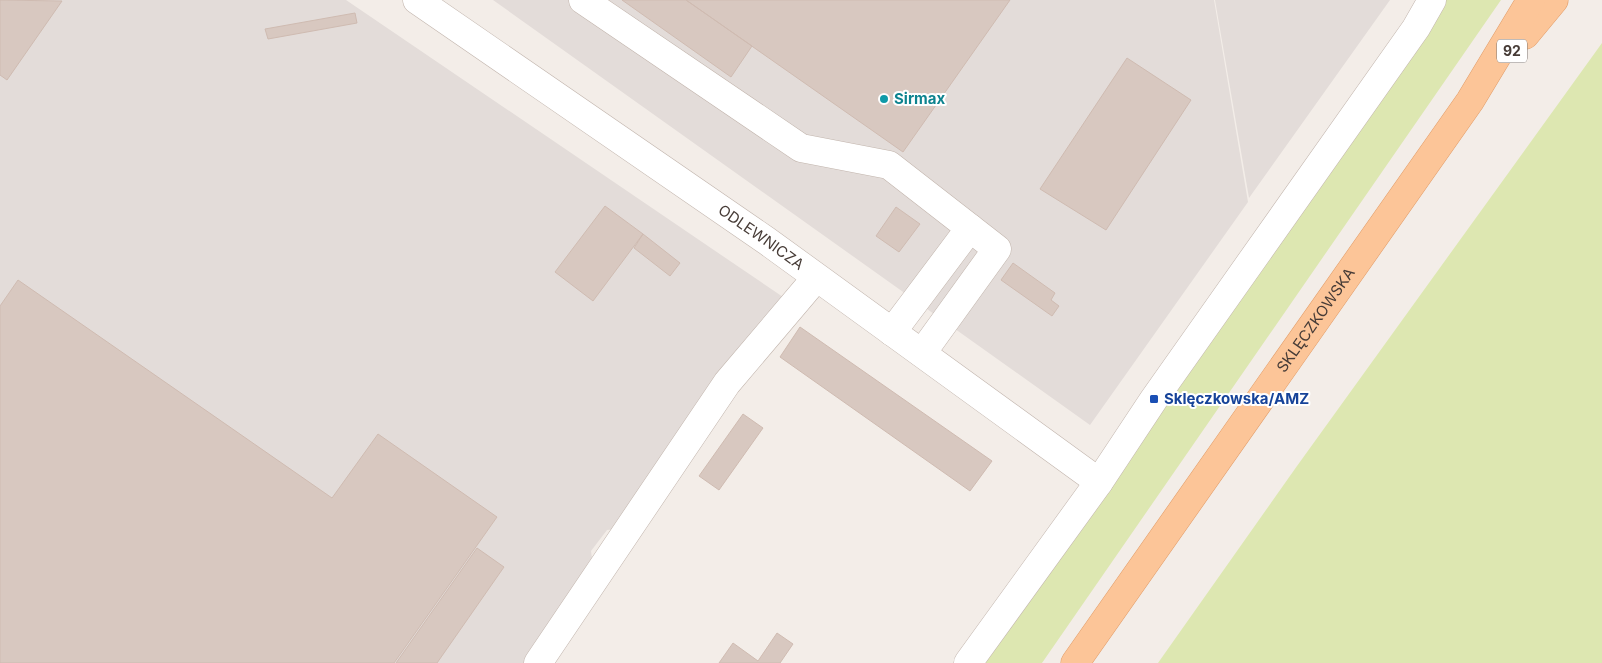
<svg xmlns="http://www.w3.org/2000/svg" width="1602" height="663" viewBox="0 0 1602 663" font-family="Inter,sans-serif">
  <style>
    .industrial { fill: #e3dcd9 }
    .green { fill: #dde7b1 }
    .building { fill: #d8c8c0; stroke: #cfbbb1 }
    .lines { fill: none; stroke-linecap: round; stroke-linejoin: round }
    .minor-casing { stroke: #c2b5ad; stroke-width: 29 }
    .major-casing { stroke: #e19c68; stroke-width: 29 }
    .minor { stroke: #fff; stroke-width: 28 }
    .major { stroke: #fcc598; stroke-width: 28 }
    .culture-dot { fill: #0f9aa8; stroke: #fff; stroke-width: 2 }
    .transit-dot { fill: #1a4fb4; stroke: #fff; stroke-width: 2 }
    .labels { text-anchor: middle; stroke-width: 4; stroke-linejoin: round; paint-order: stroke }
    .shield { fill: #fff; stroke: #7e7673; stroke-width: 1 }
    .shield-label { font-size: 14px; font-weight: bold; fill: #473c37 }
    .culture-label { font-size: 15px; font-weight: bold; fill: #0d838f; stroke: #fff; text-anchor: start }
    .street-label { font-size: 15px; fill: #473c37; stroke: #fff }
    .transit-label { font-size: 15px; font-weight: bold; fill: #164399; stroke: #fff; text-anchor: start }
  </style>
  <rect width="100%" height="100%" fill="#f3ede8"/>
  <path class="industrial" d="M0,0H346L783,297L624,528L607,530L591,551L593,566L525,663H0Z
    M493,0H1214L1248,202L1090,425Z
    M1215,0H1390L1249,198Z"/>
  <path class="green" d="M1444,0H1501L1042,663H978Z
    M1602,43V663H1158L1297,466Z"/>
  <path class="building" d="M0,0L62,1L7,80L0,75Z
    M622,0H686L752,46L731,77Z
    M686,0H1010L903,152Z
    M355,13L357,23L268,39L265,29Z
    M1127,58L1191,100L1106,230L1040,189Z
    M605,206L643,234L593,301L555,272Z
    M896,207L920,224L899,252L876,236Z
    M643,234L680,263L670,276L634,248Z
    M1013,263L1055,293L1051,300L1059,306L1052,316L1001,280Z
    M18,280L332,498L378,434L497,517L394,663H0V306Z
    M800,327L992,461L970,491L780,357Z
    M743,414L763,428L719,490L699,476Z
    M477,548L504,567L437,663H396Z
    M777,633L793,644L780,663H719L733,643L758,661Z"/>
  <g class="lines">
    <defs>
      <g id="minor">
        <path id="s1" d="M417,0L767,241L1099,482"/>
        <path d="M583,0L801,148L889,165L970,228L892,332"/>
        <path d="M922,353L997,249L970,228"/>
        <path d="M538,663L727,383L816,278"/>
        <path d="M968,663L1099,482L1154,399L1416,28L1432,0"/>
      </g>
      <g id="major">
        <path d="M1525,35L1554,0"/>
        <path id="s2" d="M1075,663L1470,101L1531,0"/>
      </g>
    </defs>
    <use href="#minor" class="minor-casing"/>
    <use href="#major" class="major-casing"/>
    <use href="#minor" class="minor"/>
    <use href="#major" class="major"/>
  </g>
  <circle class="culture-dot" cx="884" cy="99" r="5"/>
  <rect class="transit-dot" x="1149" y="394" width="10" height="10" rx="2.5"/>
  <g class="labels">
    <rect class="shield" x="1497" y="39.5" width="30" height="23" rx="4"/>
    <g class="shield-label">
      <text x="1512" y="56">92</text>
    </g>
    <g class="culture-label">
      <text x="894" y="104">Sirmax</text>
    </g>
    <g class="street-label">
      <text dy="5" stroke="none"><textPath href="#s1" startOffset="418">ODLEWNICZA</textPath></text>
      <text dy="5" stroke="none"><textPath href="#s2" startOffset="419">SKLĘCZKOWSKA</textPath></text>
    </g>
    <g class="transit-label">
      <text x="1164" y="404">Sklęczkowska/AMZ</text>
    </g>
  </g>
</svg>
